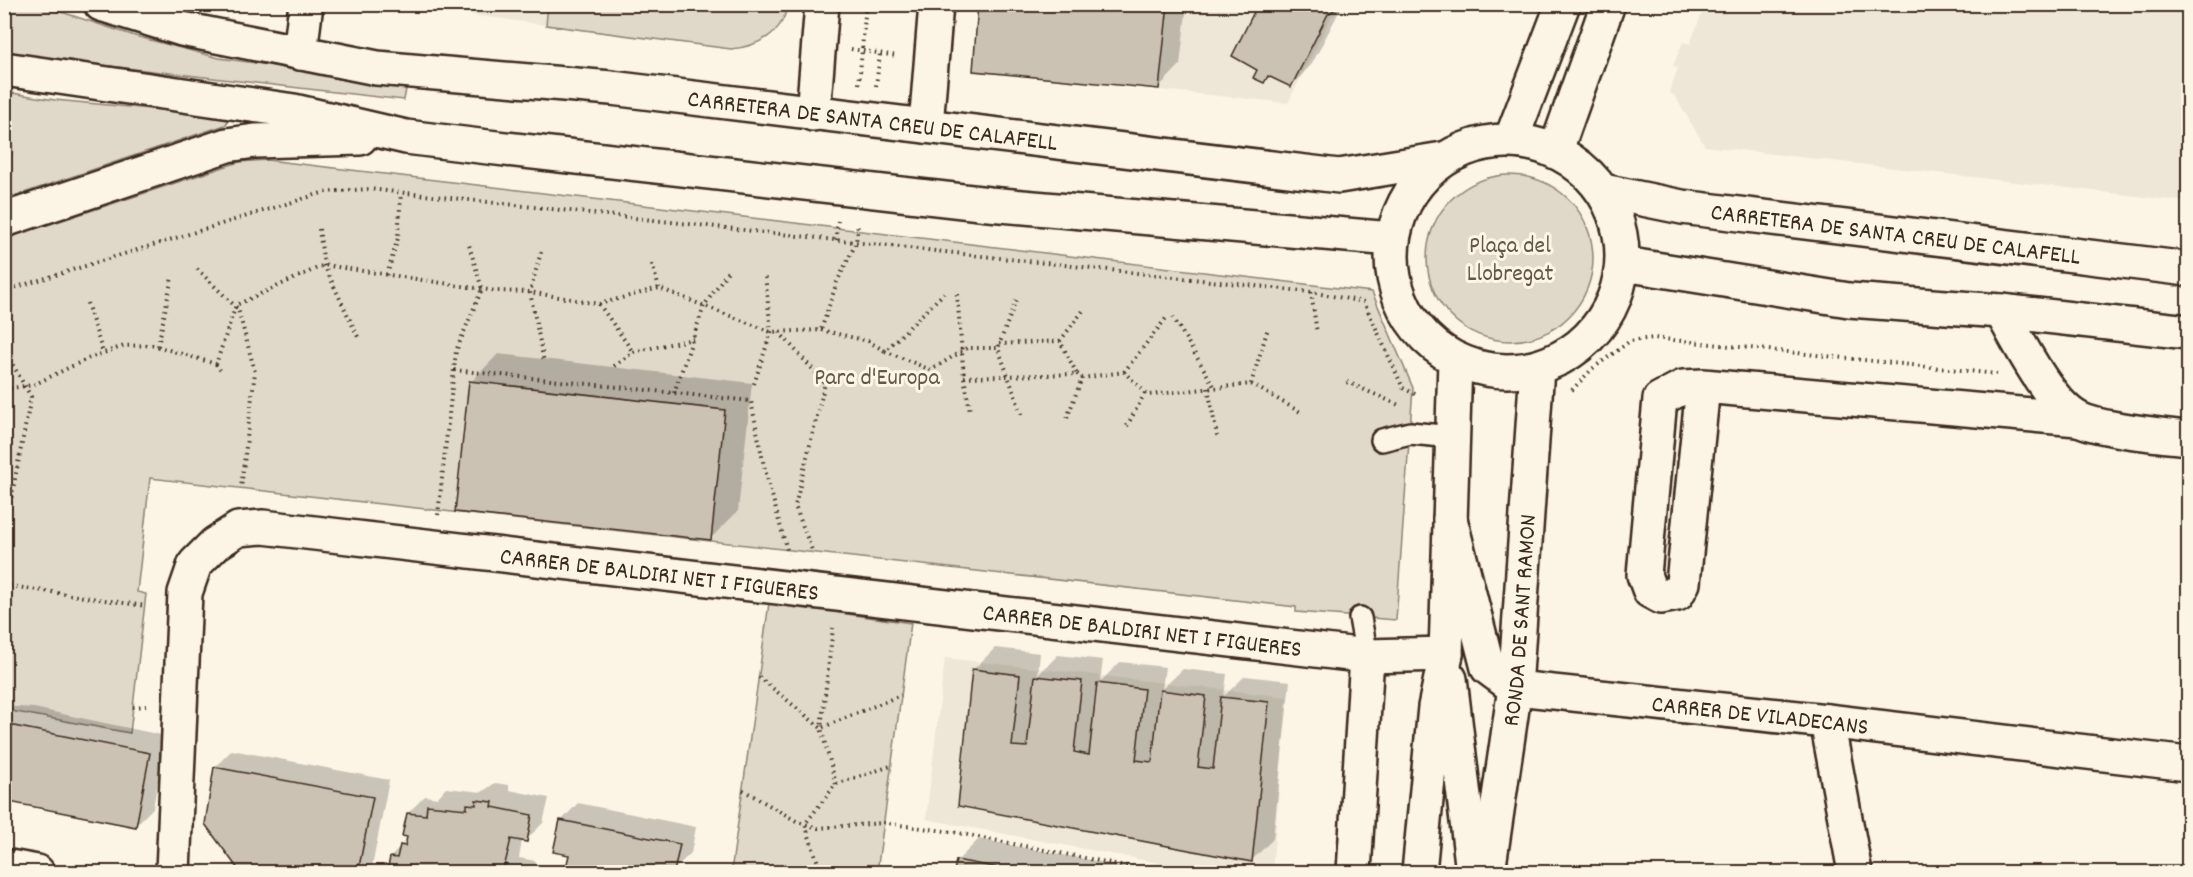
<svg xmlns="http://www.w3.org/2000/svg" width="2193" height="877" viewBox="0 0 2193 877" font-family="Dekko,sans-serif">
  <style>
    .built { fill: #eee6d6 }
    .green { fill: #e0d8c8; stroke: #8e8173; stroke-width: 1.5 }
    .shadow { fill: #0003 }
    .building { fill: #ccc2b3; stroke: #3b2a1e; stroke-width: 1.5 }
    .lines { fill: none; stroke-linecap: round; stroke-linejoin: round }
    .lane-casing { stroke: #3b2a1e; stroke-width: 26 }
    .street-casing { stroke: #3b2a1e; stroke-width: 38 }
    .secondary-casing { stroke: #3b2a1e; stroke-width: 38 }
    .path { stroke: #3b2a1e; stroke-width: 4; stroke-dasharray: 1.5 4.5; stroke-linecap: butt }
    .lane { stroke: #fcf5e5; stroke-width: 21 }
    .street { stroke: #fcf5e5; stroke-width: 33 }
    .secondary { stroke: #fcf5e5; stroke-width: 33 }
    .labels { text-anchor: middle; stroke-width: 6; stroke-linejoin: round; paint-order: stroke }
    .street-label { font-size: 24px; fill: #3b2a1e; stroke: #fcf5e5 }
    .park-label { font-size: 24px; fill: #645648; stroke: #fcf5e5 }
  </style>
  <rect width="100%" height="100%" fill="#fcf5e5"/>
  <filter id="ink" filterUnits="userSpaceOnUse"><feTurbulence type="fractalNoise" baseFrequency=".0167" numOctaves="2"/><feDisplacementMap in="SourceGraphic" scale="12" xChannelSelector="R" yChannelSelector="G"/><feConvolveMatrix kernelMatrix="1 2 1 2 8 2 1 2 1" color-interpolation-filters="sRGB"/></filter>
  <g filter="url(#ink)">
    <path class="built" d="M397,5H548L546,25Z
      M978,5H1378L1348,6L1331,17L1288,103L973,71Z
      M1705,5H2188V202L1705,146L1674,95L1669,93L1678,68L1673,66L1683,42L1690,44Z
      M945,658L1287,697L1272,872H1207L926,819Z"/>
    <path class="green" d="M4,5H40L135,36L219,58L407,84L404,100L4,54Z
      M548,5V4L787,5C784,34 756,47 731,49L546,25Z
      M12,93L55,100L225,116L229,120L225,125L15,196L8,194L6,189L12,151L9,99Z
      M267,160L1372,292L1413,388L1396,620L1296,612V607L1279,605L150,478L137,592L146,594L130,733L5,710V239L239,162Z
      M1427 258a83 83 0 1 1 166 0a83 83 0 1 1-166 0Z
      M769,603L911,623L877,872H731Z"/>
    <path class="shadow" d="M980,4H1187L1180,65L1159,87Z
      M1259,4H1343L1312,64L1291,86L1270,75L1264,82L1259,69Z
      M498,354L752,383L738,511L710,539L471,382Z
      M995,648L1040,653L1038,675L1058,655L1103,660L1100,682L1120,662L1165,667L1162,689L1183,669L1227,674L1224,696L1245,676L1290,681L1273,839L1251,861L960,805L973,670Z
      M4,706L34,708L166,736L153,808L136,825L4,799Z
      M232,750L389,780L371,872H264L239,868L215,767Z
      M495,783L509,785V790L549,798L543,823L526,840H522L519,858L536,861L534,872H388L391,857L408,839V813L425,796L437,798L446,788L482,792Z
      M578,803L696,827L691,853L673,870L667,869L666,872H556L565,863L569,864L571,854L561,821Z
      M979,839L1154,872H955L957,861Z"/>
    <path class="building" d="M978,4H1168L1159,89L973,71Z
      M1258,4H1343L1328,14L1291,87L1268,76L1264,83L1253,78L1257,70L1232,56Z
      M469,381L725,410L711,540L455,512Z
      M972,669L1020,675L1012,746L1027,747L1035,676L1082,681L1074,752L1089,755L1097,683L1144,689L1136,760L1152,762L1160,690L1206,696L1198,767L1213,769L1221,697L1269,702L1252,862L958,806Z
      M4,724L150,753L136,827L4,801Z
      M214,767L373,797L358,872H257L238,869L205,824Z
      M476,800L493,802L492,807L532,815L527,842L511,839L503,872H387L390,857L397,858L400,845L405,846L407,837L402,836L407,813L426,815L427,805L467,809V804L476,805Z
      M560,820L680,844L674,872L654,868L653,872H565L569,855L553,852Z
      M956,860L1021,872H954Z"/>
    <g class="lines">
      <defs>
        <path id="lane" d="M1382,440L1410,433L1453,437
          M1360,618L1367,656"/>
        <g id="street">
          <path id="s1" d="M101,4L182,29L377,68L611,88L1339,176L1443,159"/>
          <path d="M300,53L306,4"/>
          <path d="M813,114L822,4"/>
          <path d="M926,126L936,4"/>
          <path d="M1511,140L1563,4"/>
          <path d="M1556,150L1608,4"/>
          <path id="s2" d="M1603,191L1682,207L2188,269"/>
          <path d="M2001,311C2018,340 2049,404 2079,419C2101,430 2162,435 2188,438"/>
          <path d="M1703,386L1683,583L1677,594L1661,597L1650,591L1644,575L1660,399L1683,387L1703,386L2078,419"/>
          <path id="s3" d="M1450,519L1488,668L1515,688L1827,721L2188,764"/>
          <path d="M1450,679L1473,872"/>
          <path d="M1827,721L1855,872"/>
          <path d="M4,866L37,872"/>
          <path id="s4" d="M173,872L185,593L195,564L215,544L238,529L263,527L1367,656L1446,654"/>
          <path d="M1354,872L1367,656"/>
          <path d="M1419,872L1435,707L1446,654L1455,360"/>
          <path id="s5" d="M1488,872L1515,688L1537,368"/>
        </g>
        <path id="secondary" d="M4,69L294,111L406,137L488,147L989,204L1392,239
          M1392 256a115 115 0 1 1 230 0a115 115 0 1 1-230 0Z
          M4,220L227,145L255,141L360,138
          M1624,264L1849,300L2001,311L2188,332"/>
      </defs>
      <use href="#lane" class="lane-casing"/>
      <use href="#street" class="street-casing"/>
      <use href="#secondary" class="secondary-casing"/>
      <path class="path" d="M851,49L897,56
        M859,84L866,4
        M876,86L880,54
        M319,229L324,265L359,339
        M836,240L838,221
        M541,252L530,292L544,362
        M652,264L659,288
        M197,269L238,309L255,372L241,488
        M387,275L398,238L401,193
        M4,291L325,192L369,189L1311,292L1364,302L1403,388L1419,396
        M1311,292L1317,333
        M957,294L964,377L970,411
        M1016,300L998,348L1022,415
        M87,303L103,353
        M599,304L633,352
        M1173,317L1215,388
        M821,330L868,341L885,351L944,293
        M779,332L825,383L795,506L813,553
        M1060,341L1085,308
        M999,344L1060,341
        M158,346L172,277
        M4,349L31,397L4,535
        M885,351L931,370L967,348H998
        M216,364L220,370
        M614,366L633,352L693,339
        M454,370L751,401L764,466L788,554
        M1124,372L1167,317
        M1077,374L1082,378L1124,372L1148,395L1251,384L1302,413
        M964,377L1077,374L1060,341
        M1347,382L1401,406
        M754,384L771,332L765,275
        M1251,384L1268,328
        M1208,388L1217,436
        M4,389L33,385L89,358L124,346L152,345L216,364L236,305L324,265L495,291L530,292L599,304L659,288L771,332L821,330L837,282L856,243L858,223
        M1572,390L1592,369L1630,341L1654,338L1997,374
        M674,393L704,306L728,271
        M1067,418L1082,378
        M1127,426L1145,393
        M438,515L456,351L482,289L469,245
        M4,585L145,606
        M759,677L821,728L833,628
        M133,707L146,706
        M836,784L821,728L901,695
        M743,790L798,822L818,828L883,823L953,832L1156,872
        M821,872L805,824L836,784L891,766"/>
      <use href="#lane" class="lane"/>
      <use href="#street" class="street"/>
      <use href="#secondary" class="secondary"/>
    </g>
  </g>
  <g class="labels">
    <g class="street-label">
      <text dy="8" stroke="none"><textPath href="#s1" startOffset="782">CARRETERA DE SANTA CREU DE CALAFELL</textPath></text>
      <text dy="8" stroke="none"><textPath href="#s2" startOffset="296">CARRETERA DE SANTA CREU DE CALAFELL</textPath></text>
      <text dy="8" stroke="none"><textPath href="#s4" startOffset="790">CARRER DE BALDIRI NET I FIGUERES</textPath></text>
      <text dy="8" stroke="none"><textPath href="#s5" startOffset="254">RONDA DE SANT RAMON</textPath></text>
      <text dy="8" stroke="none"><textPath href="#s4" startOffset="1276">CARRER DE BALDIRI NET I FIGUERES</textPath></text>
      <text dy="8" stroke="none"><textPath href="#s3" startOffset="434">CARRER DE VILADECANS</textPath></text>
    </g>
    <g class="park-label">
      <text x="1510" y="252">Plaça del<tspan x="1510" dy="28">Llobregat</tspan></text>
      <text x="877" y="384">Parc d'Europa</text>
    </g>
  </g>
  <rect width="2193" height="877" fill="none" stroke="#fcf5e5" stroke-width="24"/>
  <rect x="12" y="12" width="2169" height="853" fill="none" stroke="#3b2a1e" stroke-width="2" filter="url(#ink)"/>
</svg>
